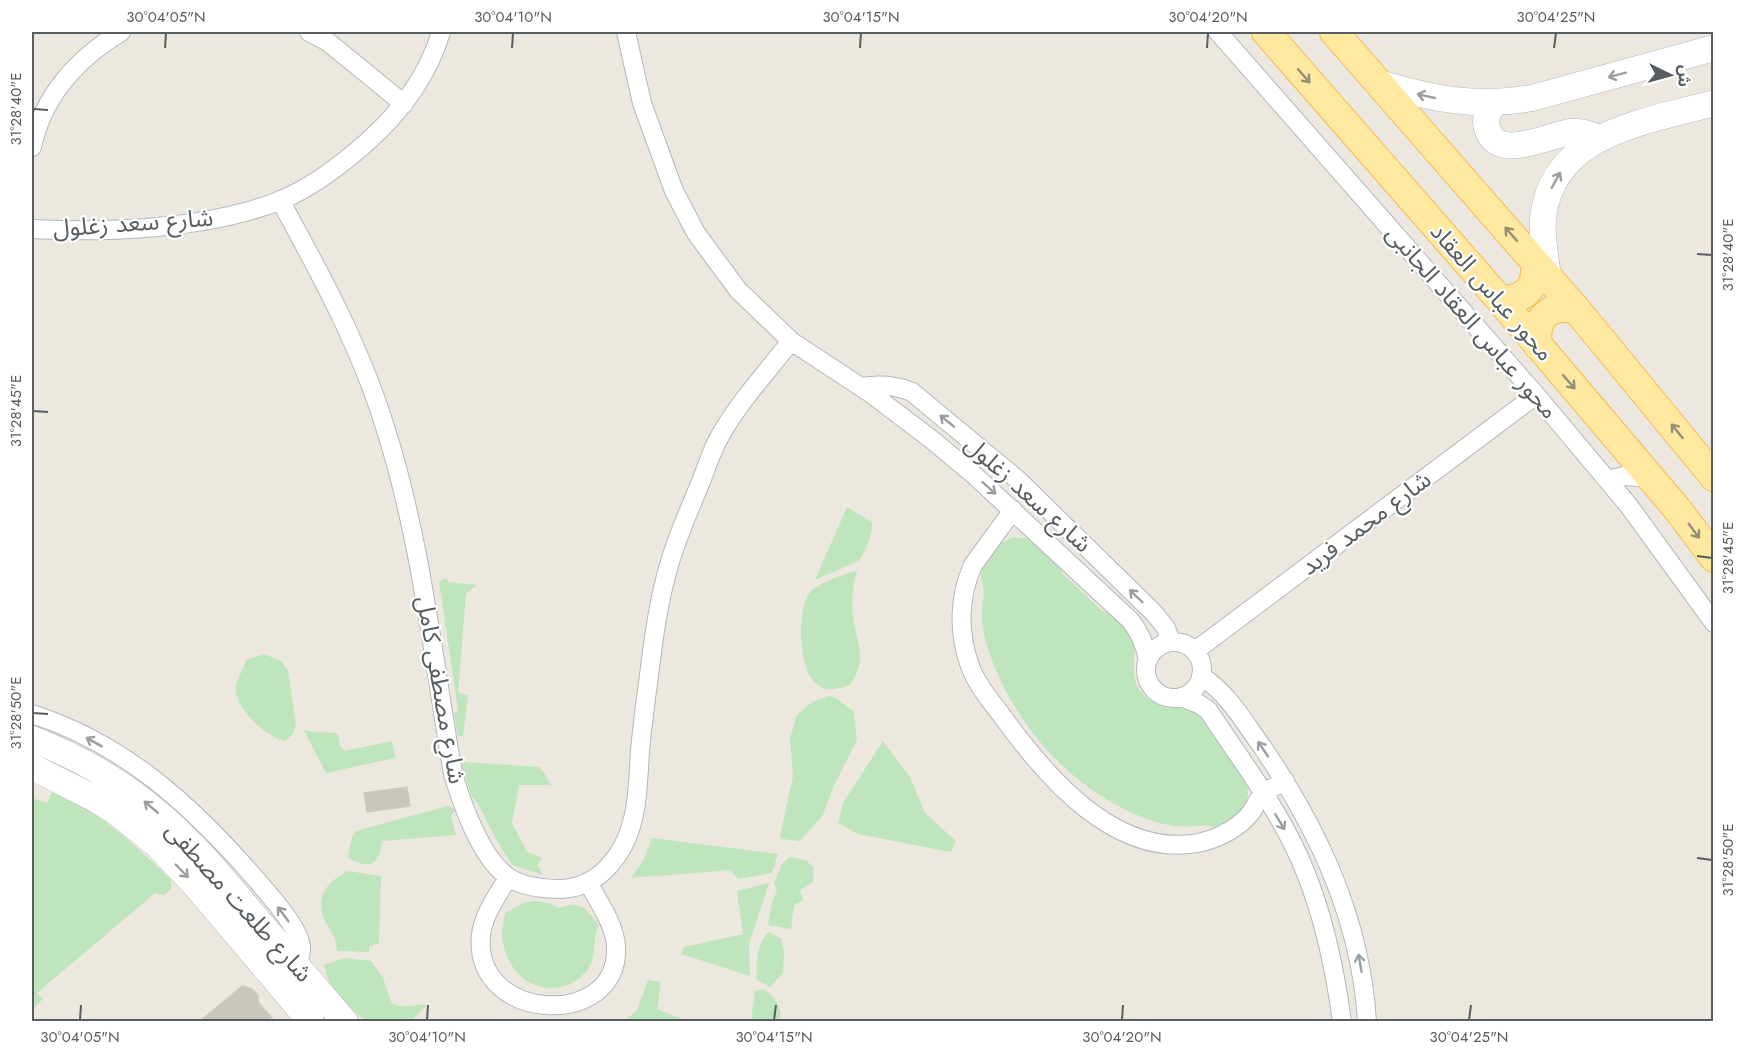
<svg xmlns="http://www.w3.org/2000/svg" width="1745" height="1053" viewBox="0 0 1745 1053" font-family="Jost,'Noto Sans Arabic',sans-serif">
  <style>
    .park { fill: #bee5bb }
    .building { fill: #c9c5bf; stroke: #d1c9be; stroke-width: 1.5 }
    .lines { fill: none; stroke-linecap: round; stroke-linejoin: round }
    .street-casing { stroke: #b3b7bb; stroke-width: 20 }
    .secondary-casing { stroke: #b3b8bd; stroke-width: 27 }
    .primary-casing { stroke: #f4ba51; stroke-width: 30 }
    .street { stroke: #fff; stroke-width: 18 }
    .secondary { stroke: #fff; stroke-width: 26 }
    .primary { stroke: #ffe9a1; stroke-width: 28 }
    .oneway { stroke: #9b9ea0 }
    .oneway2 { stroke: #928e77 }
    .ticks { fill: none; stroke: #585d61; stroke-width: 2 }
    .labels { text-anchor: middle; stroke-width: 4.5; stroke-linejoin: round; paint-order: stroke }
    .street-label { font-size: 24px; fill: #585d61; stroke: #fff }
    .neatline { fill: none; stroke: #585d61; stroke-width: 2 }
    .ticks-label { font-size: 15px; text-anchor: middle; fill: #585d61 }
  </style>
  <rect width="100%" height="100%" fill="#ece8df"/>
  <path class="park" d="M847,507L872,522C873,534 866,549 860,560L815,580Z
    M1013,537L1032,539L1061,566L1062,573L1102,611L1111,612C1119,622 1132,634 1134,646C1136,664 1129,679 1143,694C1158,711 1182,701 1198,714C1208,721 1216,737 1223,747C1230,757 1242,770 1246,781C1254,806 1235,821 1214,828C1205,824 1202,826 1192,826C1178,828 1160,824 1147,819C1078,793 1021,734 994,665C985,643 979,622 983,599C985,588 982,586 981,577C981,555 996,545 1013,537Z
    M857,570C853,585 851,601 853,617C857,646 868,658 850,685C841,688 828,692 819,686C798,674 797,614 808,595C815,583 844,575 857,570Z
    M447,578L448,582L477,585L466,594L458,693L468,695L463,736H458L454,714L458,710L439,581Z
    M264,654L281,661L288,671L296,724L293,734L285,741C267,738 233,707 236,687C237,677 244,670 246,660Z
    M829,696L836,698L854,712L857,740L833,788L823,815L800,841L782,839L780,836L793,776L790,738L797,715L812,702Z
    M304,730C315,733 327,731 338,734L340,745L345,751L392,741L395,758L326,773Z
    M883,741L910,777L925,813L956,841L951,852L858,834L838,823L843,803Z
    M463,762L539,767L545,774L551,785H519L512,823L527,852L542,858L537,865L543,875L512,865L493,834L478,804L471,795L462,766Z
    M53,790C102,816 132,841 171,880V889L164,895L155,893L37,993L43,999L32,1010V798L47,803Z
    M448,806L454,809V812L451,817L456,835L382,841C379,867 370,869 348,858L352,837L356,831Z
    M652,838L778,854L772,873L738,879L730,870L631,878L643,861Z
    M790,857L805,860L814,867L813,882L800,890L803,900L794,905L791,929L768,925L771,906L777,890L774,883L782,864Z
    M348,871L381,876L379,943L369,946V952L337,951C336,931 325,927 322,912C317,892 332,879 348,871Z
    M769,883L749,944L750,976L681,954L684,947L743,934L737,891Z
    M537,901L549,903L559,908C582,900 585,908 599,925C590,944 600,959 582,976C574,983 563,988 552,988C523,988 505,964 502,936C502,929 504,920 505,913L526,902Z
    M768,932L781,938L784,952L783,973L770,987L757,980C756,961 756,947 768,932Z
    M344,958L371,961L383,978L392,1004C405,1009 414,1004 427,1005L411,1021H365C346,1003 329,992 324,965Z
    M648,980L661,982L657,1009L687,1021H625L637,1010Z
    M764,989C775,998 783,1006 780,1021H751L755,991Z"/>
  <path class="building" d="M407,787L410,806L367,812L364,793Z
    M242,986L252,989L258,995V1002L275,1022H199Z"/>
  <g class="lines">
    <defs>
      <path id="street" d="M309,32L328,42L404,104
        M626,32L642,103L674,191L696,233L738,290L791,341L873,395L931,439L973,474L1130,620C1140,632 1145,644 1148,660
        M1218,32L1536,395L1629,506L1714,623
        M32,147C43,96 78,58 121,32
        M280,200C320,273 360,346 385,427C421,539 433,658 453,774C462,804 481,858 508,877C523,887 544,889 561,889C588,888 608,872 622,848C638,820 638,783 640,751C642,728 645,706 648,683C653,643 658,601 670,562C677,537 689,511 699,486C706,470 711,451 720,436C739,402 767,372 791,341
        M32,229C108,233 207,229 279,201C311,188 340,166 366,143C400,113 428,76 441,32
        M861,387C880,384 894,385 912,392L1018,480L1154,613L1166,628L1171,642
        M1607,480L1624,476L1652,478
        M1013,510L973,565C959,596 958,631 969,663C976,685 992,702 1005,720C1048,779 1116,858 1198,843C1218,839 1241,827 1252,811C1256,805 1259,797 1265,792C1271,788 1278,785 1285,781
        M1146 670a28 28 0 1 1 56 0a28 28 0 1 1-56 0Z
        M1195,651L1536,395
        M1201,676C1229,694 1244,722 1263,748C1319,831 1361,920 1367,1022
        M1181,697L1199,704L1208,710C1242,762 1282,813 1305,871C1325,920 1335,969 1342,1022
        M32,714C125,744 191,805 254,877C267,892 302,930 301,949C301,955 298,961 297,967
        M508,877C498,895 483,915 481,935C472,1023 620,1030 616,947C615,925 599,903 589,884"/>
      <path id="secondary" d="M1379,83C1433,99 1476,108 1532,98L1714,48
        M1495,103C1488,110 1484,118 1487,128C1497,163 1548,135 1571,132C1581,131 1590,134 1598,138
        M1548,278C1546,258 1541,238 1543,218C1552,132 1647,122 1714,103
        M32,739C68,753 103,771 135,795C180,827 215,869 250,911C282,948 313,985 345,1022
        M32,767L90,796L116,812L156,844L196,886L311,1022"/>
      <path id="primary" d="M1266,32L1500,300L1678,510L1714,558
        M1334,32L1576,309L1714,477
        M1500,300C1526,300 1537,288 1535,262
        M1538,346C1534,318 1548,304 1576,309"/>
    </defs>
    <use href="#street" class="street-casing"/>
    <use href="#secondary" class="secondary-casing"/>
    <use href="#primary" class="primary-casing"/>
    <use href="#street" class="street"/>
    <use href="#secondary" class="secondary"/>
    <use href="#primary" class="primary"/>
  </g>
  <defs><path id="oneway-shaft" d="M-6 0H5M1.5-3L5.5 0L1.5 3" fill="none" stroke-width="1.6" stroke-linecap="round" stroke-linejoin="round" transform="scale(1.5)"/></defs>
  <g class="oneway">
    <use href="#oneway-shaft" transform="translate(1617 75) rotate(165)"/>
    <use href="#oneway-shaft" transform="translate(1426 96) rotate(-167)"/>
    <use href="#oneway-shaft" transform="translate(1556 180) rotate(-61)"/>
    <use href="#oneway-shaft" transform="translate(947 421) rotate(-141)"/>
    <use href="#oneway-shaft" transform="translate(989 488) rotate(42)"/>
    <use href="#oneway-shaft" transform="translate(1136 596) rotate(-136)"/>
    <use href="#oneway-shaft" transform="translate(94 742) rotate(-151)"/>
    <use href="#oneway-shaft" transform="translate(1263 749) rotate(-124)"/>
    <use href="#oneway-shaft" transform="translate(151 807) rotate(-140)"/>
    <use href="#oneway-shaft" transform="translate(1280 822) rotate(59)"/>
    <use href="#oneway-shaft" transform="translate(182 871) rotate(46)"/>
    <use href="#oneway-shaft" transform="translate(283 914) rotate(-127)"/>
    <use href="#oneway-shaft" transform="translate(1360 963) rotate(-100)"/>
  </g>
  <g class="oneway2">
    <use href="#oneway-shaft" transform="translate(1304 76) rotate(49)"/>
    <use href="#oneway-shaft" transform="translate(1511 234) rotate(-131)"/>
    <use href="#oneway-shaft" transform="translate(1569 382) rotate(49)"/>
    <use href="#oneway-shaft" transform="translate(1677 431) rotate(-129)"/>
    <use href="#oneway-shaft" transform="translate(1694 531) rotate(54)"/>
  </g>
  <path class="ticks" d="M165,48L166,33M512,48L513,33M860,48L861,33M1207,48L1208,33M1554,48L1556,33M33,109L48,110M1697,254L1712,255M33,411L48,412M1697,556L1712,558M33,713L48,714M1697,858L1712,860M80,1020L81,1005M427,1020L428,1005M774,1020L776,1005M1122,1020L1123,1005M1469,1020L1471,1005"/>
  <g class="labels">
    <g class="street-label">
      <text transform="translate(133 223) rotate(-4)" y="8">شارع سعد زغلول</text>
      <text transform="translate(1492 292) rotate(49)" y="8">محور عباس العقاد</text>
      <text transform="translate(1472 322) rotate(49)" y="8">محور عباس العقاد الجانبى</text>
      <text transform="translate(1028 494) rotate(42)" y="8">شارع سعد زغلول</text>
      <text transform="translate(1366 523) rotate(-37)" y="8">شارع محمد فريد</text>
      <text transform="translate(441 690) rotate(80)" y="8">شارع مصطفى كامل</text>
      <text transform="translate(239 902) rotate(48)" y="8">شارع طلعت مصطفى</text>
    </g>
  </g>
  <rect width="1745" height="1053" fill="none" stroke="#ffffff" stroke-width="66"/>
  <g transform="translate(1670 75) rotate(95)" stroke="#ffffff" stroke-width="4.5" paint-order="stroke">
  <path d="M0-4.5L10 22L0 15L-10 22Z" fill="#585d61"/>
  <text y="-9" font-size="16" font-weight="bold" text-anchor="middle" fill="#585d61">ش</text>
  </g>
  <rect x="33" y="33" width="1679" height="987" class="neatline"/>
  <g class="ticks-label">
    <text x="166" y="22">30°04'05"N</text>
    <text x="513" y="22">30°04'10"N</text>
    <text x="861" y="22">30°04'15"N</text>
    <text x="1208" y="22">30°04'20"N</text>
    <text x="1556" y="22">30°04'25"N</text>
    <text transform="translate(16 109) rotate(-90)" y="5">31°28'40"E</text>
    <text transform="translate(1728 255) rotate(-90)" y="5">31°28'40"E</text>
    <text transform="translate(16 411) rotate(-90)" y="5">31°28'45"E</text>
    <text transform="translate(1728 558) rotate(-90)" y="5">31°28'45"E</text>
    <text transform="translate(16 713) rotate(-90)" y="5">31°28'50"E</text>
    <text transform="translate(1728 860) rotate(-90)" y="5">31°28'50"E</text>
    <text x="80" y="1042">30°04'05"N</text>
    <text x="427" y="1042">30°04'10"N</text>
    <text x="774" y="1042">30°04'15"N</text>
    <text x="1122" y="1042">30°04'20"N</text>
    <text x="1469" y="1042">30°04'25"N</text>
  </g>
</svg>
